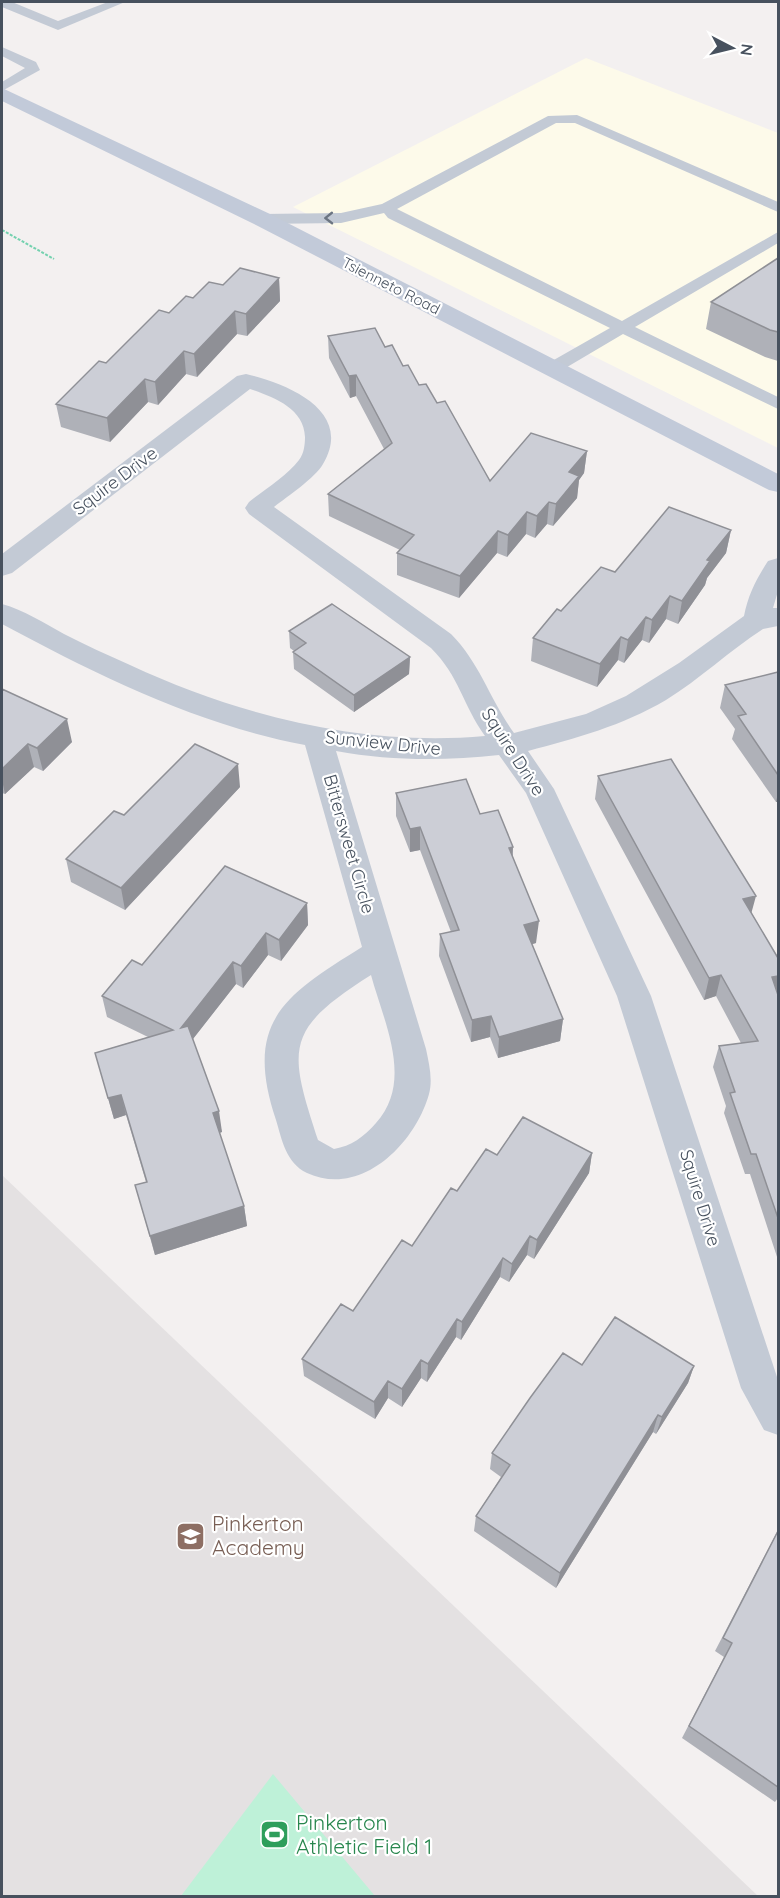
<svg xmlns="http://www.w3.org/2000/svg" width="780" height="1898" viewBox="0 0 780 1898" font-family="Quicksand,sans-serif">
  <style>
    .commercial { fill: #fdfaea }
    .education { fill: #e4e1e2 }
    .green { fill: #bef1d8 }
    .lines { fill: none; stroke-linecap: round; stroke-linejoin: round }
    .path { stroke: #74d1af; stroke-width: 2; stroke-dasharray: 3 1.5; stroke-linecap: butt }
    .lane { fill: #c3cad5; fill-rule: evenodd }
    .street { fill: #c3cad5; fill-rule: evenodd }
    .secondary { fill: #c2cad9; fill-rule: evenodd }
    .wall { fill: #afb1b8 }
    .shaded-wall { fill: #8f9096 }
    .building { fill: #ccced6; stroke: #8f9096; stroke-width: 1.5 }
    .oneway { stroke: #6c7582 }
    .labels { text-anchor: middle; stroke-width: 4.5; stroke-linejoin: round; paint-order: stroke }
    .far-street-label { font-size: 15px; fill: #47515e; stroke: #fff }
    .street-label { font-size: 18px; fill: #47515e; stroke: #fff }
    .near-education-label { font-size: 21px; fill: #785e54; stroke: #fff; text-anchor: start }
    .near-leisure-label { font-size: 21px; fill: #27864d; stroke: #fff; text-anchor: start }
  </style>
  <rect width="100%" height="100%" fill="#f3f0f0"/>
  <path class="commercial" d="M586,58L778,133V448L293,207Z"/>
  <path class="education" d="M2,1175L758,1896H2Z"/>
  <path class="green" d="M273,1774L375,1896H181Z"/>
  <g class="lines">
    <path class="path" d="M2,230L54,259"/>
    <path class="lane" d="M2,2H12L58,21L108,2H125L58,30L2,7Z
      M2,47L36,62L40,70L2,91V82L25,68L2,56Z
      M577,115L778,202V212L575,123H556L397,209L622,321L778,232V243L635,327L778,397V409L623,334L557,373H545L542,369L545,365L610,328L388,218L384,213L341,223L262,224L254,219L262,214L341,213L382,204L548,116Z"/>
    <path class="street" d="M246,374C285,383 355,410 323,464C315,478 288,496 274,507L451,634C480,663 490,700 514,733L586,714L626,696L679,663L744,616C748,595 757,578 768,561L778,558V591L773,608H778V626L763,629C729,651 700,679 666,700C622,726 576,738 528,751L554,789L651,996L778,1380V1435L764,1430L741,1388L617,996L526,793L499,755C444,761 391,761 336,751L426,1049C429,1064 433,1079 429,1094C415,1144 361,1198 307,1173C286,1163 282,1140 276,1120C243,1021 285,995 362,947L305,745C198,725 97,675 2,624V604C24,610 44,623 64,634C85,645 108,655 130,665C240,716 363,747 485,736C462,704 460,677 431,648L249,514L245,508L249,502C265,489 287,476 299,460C304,454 305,444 305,437C304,409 275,398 253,390L250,389L12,573L2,576V554L237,376ZM371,975C384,1023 414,1081 376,1123C364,1137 351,1146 334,1149L318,1140C288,1048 284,1030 371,975Z"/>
    <path class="secondary" d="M2,88L270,214L778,474V492L769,490L254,224L2,101Z"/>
  </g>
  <path class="wall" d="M778,258V361L765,357L706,329L711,302Z
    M279,278L280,301L247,336L237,334L197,377L186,374L158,405L148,402L110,442L61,427L56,404L106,363L169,313L193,298L223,285Z
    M328,336L385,347L403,366L419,385L437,403L490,481L587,451L584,473L579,480L577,498L553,526L547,524L535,538L526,534L507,557L497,553L459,598L397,575V553L400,550L329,516L328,494L384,449L356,396L350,398L329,358Z
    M731,530L726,553L707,578L705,585L678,624L666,619L649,643L642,640L624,663L618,660L597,687L531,661L533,638L561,611L615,572Z
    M289,631L410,657L409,674L354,712L294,669L293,652L294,651L290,648Z
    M778,672V802H776L732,739L735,729L720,708L725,685Z
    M2,689L72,742L43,771L34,767L5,794L2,793Z
    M598,776L751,912L778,958V1260L750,1174H745L724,1113L726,1106L713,1067L719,1046L741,1043L716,996L704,1000L595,799Z
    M240,787L125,910L71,882L66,859L124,815Z
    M396,793L480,814L513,847V857L536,943L532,944L563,1019L560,1041L498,1058L490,1037L471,1042L439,956L440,934L451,932L420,850L410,852L396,816Z
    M307,903L308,925L281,961L268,955L243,988L236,984L193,1039L222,1132L219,1133L244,1206L247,1226L155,1255L135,1185L146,1182L126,1115L114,1119L95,1053L148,1037L107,1017L102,996L142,965Z
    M592,1153L589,1173L534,1259L527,1255L509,1282L500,1277L461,1340L456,1337L427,1382L421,1378L402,1407L388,1398L375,1419L304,1376L302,1359L353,1311L412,1246L457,1191L497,1155Z
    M582,1365L694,1366L688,1383L656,1434L653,1432L556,1588L474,1531L476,1516L501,1477L490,1469L492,1453Z
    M778,1530V1798L775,1802L682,1738L724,1657L715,1651Z"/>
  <path class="shaded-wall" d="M279,278L280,301L247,336L246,314Z
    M235,311L237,334L197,377L194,354Z
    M184,351L186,374L158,405L155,382Z
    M356,375V396L350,398L349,376Z
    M145,379L148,402L110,442L107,418Z
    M587,451L584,473L579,480L577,498L553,526L556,504L569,472Z
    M549,502L547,524L535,538L537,516Z
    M527,512L526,534L507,557L508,535Z
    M731,530L726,553L707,578L705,585L678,624L682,601L707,560Z
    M498,531L497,553L459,598L460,576Z
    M670,596L666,619L649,643L652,620Z
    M646,617L642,640L624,663L628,640Z
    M621,637L618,660L597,687L600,664Z
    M410,657L409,674L354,712V695Z
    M67,719L72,742L43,771L37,748Z
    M28,744L34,767L5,794L2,780V769Z
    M238,764L240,787L125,910L121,888Z
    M778,793V802H776Z
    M420,827V850L410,852V829Z
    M513,847L511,869L509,848Z
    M756,896L750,918L743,899Z
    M307,903L308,925L281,961L279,940Z
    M539,921L536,943L522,947L524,925Z
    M266,933L268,955L243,988L241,966Z
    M233,962L236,984L185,1049L181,1028Z
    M721,975L716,996L704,1000L709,978Z
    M778,976V996L772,977Z
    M491,1016L490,1037L471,1042L472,1020Z
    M563,1019L560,1041L498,1058L499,1037Z
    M121,1095L126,1115L114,1119L108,1098Z
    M219,1111L222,1132L216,1134L213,1113Z
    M592,1153L589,1173L534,1259L537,1240Z
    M244,1206L247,1226L155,1255L150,1236Z
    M530,1236L527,1255L509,1282L512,1264Z
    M503,1258L500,1277L461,1340L462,1322Z
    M457,1319L456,1337L427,1382L428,1364Z
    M421,1360V1378L402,1407V1389Z
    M694,1366L688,1383L656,1434L662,1417Z
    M388,1381V1398L375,1419L374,1402Z
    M658,1415L653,1432L556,1588L560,1573Z"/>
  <path class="building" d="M778,258V332L770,330L711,302Z
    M240,268L279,278L246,314L235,311L194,354L184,351L155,382L145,379L107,418L56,404L99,361L106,363L159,310L169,313L186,296L193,298L209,282L223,285Z
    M375,328L385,347L392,345L403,366L408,365L419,385L426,384L437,403L445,401L490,481L531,433L587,451L569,472L579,476L556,504L549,502L537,516L527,512L508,535L498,531L460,576L397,553L414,535L328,494L392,443L356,375L349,376L328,336Z
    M669,507L731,530L707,560L710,561L682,601L670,596L652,620L646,617L628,640L621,637L600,664L533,638L557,609L561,611L601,567L615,572Z
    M332,604L410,657L354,695L293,652L306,643L289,631Z
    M778,672V775L738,716L746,714L725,685Z
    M2,689L67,719L37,748L28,744L2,769Z
    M195,744L238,764L121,888L66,859L114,811L124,815Z
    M671,759L756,896L743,899L778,958V976L772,977L778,995V1218L756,1154H751L730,1093L735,1092L719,1046L758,1041L721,975L709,978L598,776Z
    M466,779L480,814L498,810L513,847L509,848L539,921L524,925L563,1019L499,1037L491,1016L472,1020L440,934L459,930L420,827L410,829L396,793Z
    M225,866L307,903L279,940L266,933L241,966L233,962L181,1028L188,1026L219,1111L213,1113L244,1206L150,1236L135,1185L147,1182L121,1095L108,1098L95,1053L173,1030L102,996L132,960L142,965Z
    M523,1117L592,1153L537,1240L530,1236L512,1264L503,1258L462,1322L457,1319L428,1364L421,1360L402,1389L388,1381L374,1402L302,1359L341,1304L353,1311L402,1240L412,1246L451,1188L457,1191L486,1149L497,1155Z
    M615,1317L694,1366L662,1417L658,1415L560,1573L476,1516L510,1465L492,1453L530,1398L563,1353L582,1365Z
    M778,1531V1787L689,1726L732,1643L723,1638Z"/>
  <defs><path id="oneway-chevron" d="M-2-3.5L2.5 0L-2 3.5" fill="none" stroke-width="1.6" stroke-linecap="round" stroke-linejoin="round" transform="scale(1.5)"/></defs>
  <use class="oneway" href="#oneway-chevron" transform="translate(329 218) rotate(179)"/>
  <defs>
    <symbol id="school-square" viewBox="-11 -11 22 22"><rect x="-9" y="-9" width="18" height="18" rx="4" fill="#8d6e63" stroke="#fff"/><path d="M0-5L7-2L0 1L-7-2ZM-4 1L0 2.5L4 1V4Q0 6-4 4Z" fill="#fff"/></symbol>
    <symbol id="stadium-square" viewBox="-11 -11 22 22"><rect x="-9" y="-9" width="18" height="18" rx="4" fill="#2e9e5b" stroke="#fff"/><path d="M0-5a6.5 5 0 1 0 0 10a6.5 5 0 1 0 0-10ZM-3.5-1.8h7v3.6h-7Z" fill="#fff"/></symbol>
  </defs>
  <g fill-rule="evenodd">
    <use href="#school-square" x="174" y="1520" width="33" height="33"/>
    <use href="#stadium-square" x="258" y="1818" width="33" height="33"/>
  </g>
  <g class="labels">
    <g class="far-street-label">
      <text transform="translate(391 286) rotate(27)" y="5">Tsienneto Road</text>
    </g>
    <g class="street-label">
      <text transform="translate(115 481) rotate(-37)" y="6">Squire Drive</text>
      <text transform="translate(383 743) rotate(6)" y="6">Sunview Drive</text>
      <text transform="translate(513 752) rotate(57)" y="6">Squire Drive</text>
      <text transform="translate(349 844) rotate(74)" y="6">Bittersweet Circle</text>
      <text transform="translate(700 1198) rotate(73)" y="6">Squire Drive</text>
    </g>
    <g class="near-education-label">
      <text x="212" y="1531">Pinkerton<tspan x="212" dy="24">Academy</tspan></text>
    </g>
    <g class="near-leisure-label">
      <text x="296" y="1830">Pinkerton<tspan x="296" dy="24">Athletic Field 1</tspan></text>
    </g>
  </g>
  <rect width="780" height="1898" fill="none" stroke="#47515e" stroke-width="6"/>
  <g transform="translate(732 48) rotate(97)" stroke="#ffffff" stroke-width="4.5" paint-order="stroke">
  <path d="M0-4.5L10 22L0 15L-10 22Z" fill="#47515e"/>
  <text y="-9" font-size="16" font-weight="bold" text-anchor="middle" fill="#47515e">N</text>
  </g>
</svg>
